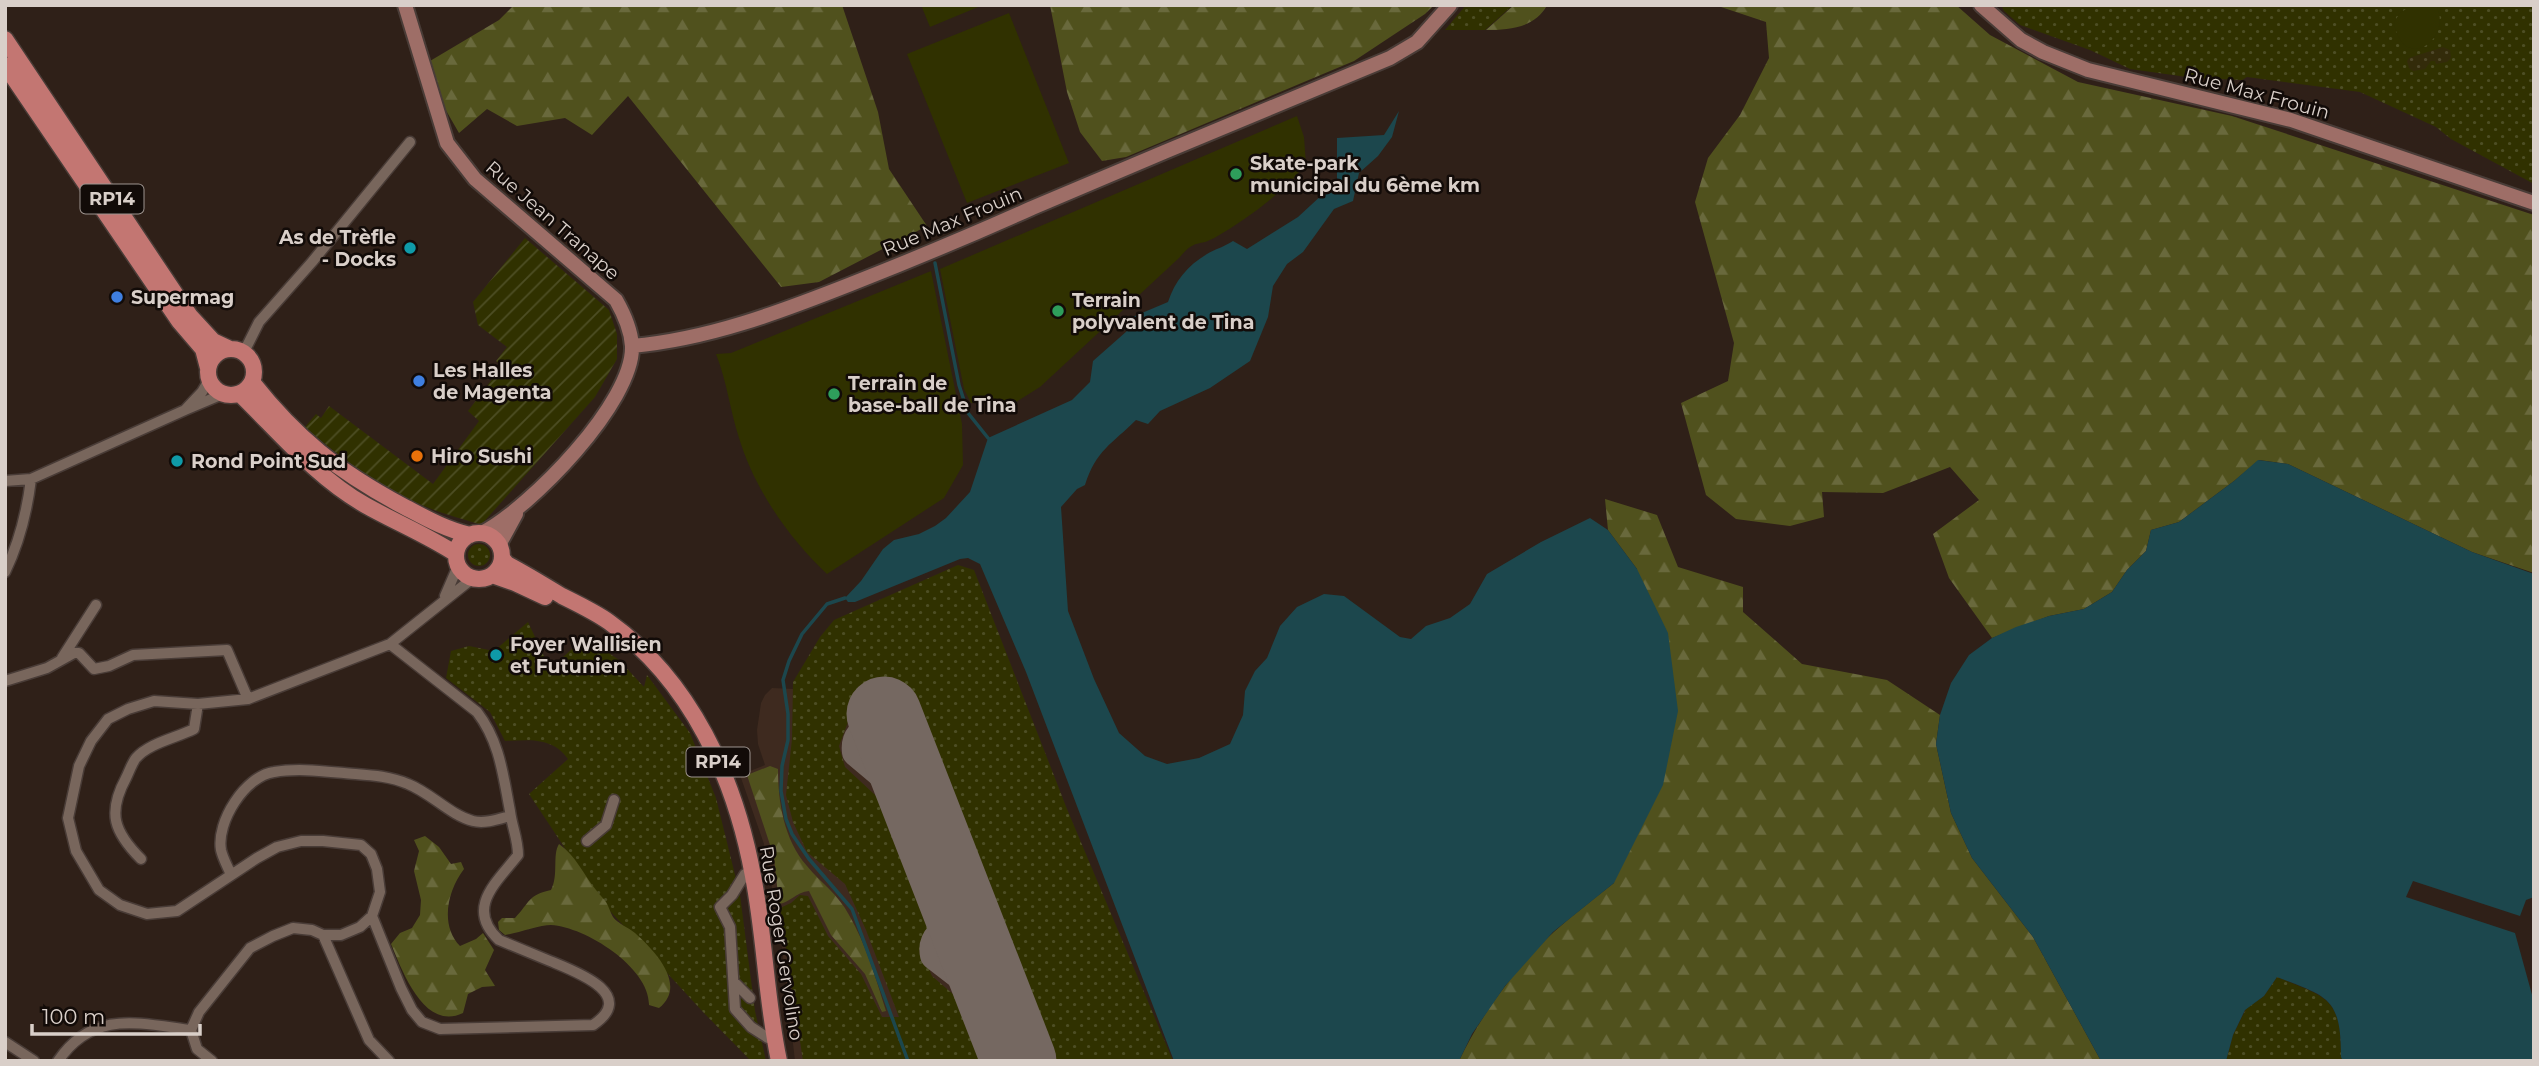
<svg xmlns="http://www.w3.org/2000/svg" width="2539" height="1066" viewBox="0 0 2539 1066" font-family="Montserrat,sans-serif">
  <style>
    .built { fill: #3e2a1f }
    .grass { fill: url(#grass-dots) }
    .forest { fill: url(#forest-firs) }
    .sand { fill: url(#sand-dots) }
    .park { fill: #303100 }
    .garden { fill: url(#garden-furrows) }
    .water { fill: #1c474d }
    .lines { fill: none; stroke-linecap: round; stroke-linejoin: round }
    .stream { stroke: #1c474d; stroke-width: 3.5 }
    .taxiway { stroke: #756861; stroke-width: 30 }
    .runway { stroke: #756861; stroke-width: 75 }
    .street-casing { stroke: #493c37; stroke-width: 13 }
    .secondary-casing { stroke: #493c37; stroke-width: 18 }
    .primary-casing { stroke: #493c37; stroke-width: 19 }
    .street { stroke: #78665c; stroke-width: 10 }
    .secondary { stroke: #9e6e67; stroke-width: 14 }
    .primary { stroke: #c37672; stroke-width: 16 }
    .leisure-dot { fill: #2e9e5b; stroke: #120b08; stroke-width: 2.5 }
    .culture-dot { fill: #0f9aa8; stroke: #120b08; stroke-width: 2.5 }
    .shop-dot { fill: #3f7fe0; stroke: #120b08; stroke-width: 2.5 }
    .food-dot { fill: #e8710a; stroke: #120b08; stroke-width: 2.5 }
    .labels { text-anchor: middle; stroke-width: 5; stroke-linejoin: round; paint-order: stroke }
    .shield { fill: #120b08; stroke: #9d948f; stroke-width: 2 }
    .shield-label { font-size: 18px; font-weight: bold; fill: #d9cfc9 }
    .street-label { font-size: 19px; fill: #d9cfc9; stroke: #120b08 }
    .poi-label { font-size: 19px; font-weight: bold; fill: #d9cfc9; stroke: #120b08; text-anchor: start }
  </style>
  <defs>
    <pattern id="grass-dots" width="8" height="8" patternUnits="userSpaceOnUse" patternTransform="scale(1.75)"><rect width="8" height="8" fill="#303100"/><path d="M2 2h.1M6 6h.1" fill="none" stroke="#4d4e24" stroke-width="1.8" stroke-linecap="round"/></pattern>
    <pattern id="forest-firs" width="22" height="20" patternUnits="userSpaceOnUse" patternTransform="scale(1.75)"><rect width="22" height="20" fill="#50511d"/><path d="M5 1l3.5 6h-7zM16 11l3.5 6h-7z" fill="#69693c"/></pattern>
    <pattern id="sand-dots" width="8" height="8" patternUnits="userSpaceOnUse" patternTransform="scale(1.75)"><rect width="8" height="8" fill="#332b0a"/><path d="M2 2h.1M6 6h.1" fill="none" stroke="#50492c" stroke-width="1.8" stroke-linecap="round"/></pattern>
    <pattern id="garden-furrows" width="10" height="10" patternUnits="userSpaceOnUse" patternTransform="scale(1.75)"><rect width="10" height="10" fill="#303100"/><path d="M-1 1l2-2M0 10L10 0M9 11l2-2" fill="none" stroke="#4d4e24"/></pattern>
  </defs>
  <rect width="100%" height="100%" fill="#2f2018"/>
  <path class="built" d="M862,613L1165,1061H795L780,930L764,844L740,775L765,765L758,744L757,730L761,703L765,695L772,688L794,689Z"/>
  <path class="grass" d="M1466,5H1513L1485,30H1445Z
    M2001,5H2534V184L2451,139L2436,127L2360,92L2247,77L2242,80L2194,78L2130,69L2090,50L2020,25L2004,11Z
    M468 555a11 11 0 1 1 22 0a11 11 0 1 1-22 0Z
    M958,565L974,570L1067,809L1173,1061H1048L905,698L848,722L839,746L845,767L888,807L933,914L921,951L932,976L968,1007L990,1061H803L780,908L791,903L800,895L808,896L828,936L861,974L882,1017H899L866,930L845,884L807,852L793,822L786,795L792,739L793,682L820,637L834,620Z
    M528,622L550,669L585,637L619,660L644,687L647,675L690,733L716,798L740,895L755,1011L766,1061H751L703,1012L598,898L529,794L568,759C552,737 530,740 505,741L490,712L446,678L451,651L469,646L494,651Z
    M2277,977C2328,998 2341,997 2341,1056L2343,1061H2226L2233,1035L2246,1009L2264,996Z"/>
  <path class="forest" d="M514,5H842L878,112L889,169L927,226L819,282L781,287L628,96L592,135L565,118L517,126L487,109L459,133L444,107L430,61L499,20Z
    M1050,5H1434L1425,14L1354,61L1126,157L1102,161L1080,132L1067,92Z
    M1514,5H1547C1535,28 1509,30 1486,30Z
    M1715,5H1956L1990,35L2078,82L2232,116L2534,215V573L2472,552L2288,464L2259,460L2234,481L2179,522L2151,530L2146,551L2127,570L2112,592L2084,609L2049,616L1992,638L1949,578L1933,534L1979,500L1950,467L1883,493L1822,492L1824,517L1790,526L1736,519L1706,495L1681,403L1728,381L1734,343L1695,202L1708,158L1740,115L1769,58L1766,22Z
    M1605,499L1657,515L1678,567L1743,587V612L1802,664L1887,680L1940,715L1936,744L1951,813L1972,858L2033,937L2101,1061H1459C1480,1016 1518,964 1555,931C1574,914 1594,899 1614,883L1637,569L1608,530Z
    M770,766L778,769C778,802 784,840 807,866C821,883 838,894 849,915C866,944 876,979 886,1011L882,1012L865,974L831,935L809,891C796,892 791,902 779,904L774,857L747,775Z
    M425,836L439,847L451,864L461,862L464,869C447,891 440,926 460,946L476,939L483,933L494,950L485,970L495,986L482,987L468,994L463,1013C424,1032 402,970 391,944L400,933L412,928L420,915L421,900L414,871L419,851L414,840Z
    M559,844C576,856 583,874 596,890C599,894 603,898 606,902C609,907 610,912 613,917C618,924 628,927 635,933C654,950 688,985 659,1008L649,1005C650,968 586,927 551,925C540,925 518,933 505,935L499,930L498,922L502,918H515C530,902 528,895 551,890C559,875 552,855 559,844Z"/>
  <path class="sand" d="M2443,47L2450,50L2451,58L2447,62L2436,64L2435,61H2431L2425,69L2413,71L2409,68L2407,61L2409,58Z"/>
  <path class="park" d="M921,5H983L930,27Z
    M2412,5L2437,7C2452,41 2402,73 2394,22L2400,13Z
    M1009,13L1069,163L967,203L907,54Z
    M1297,116L1304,137L1306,164C1282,194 1248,218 1216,237C1197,248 1197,237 1179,258L1040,387L1013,404L971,403L964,389L940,269Z
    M931,271L962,424L963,465L944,498L827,574C788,537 755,490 739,438C730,410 727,382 716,354L731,353Z"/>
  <path class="garden" d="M525,238L609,310L617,334V359L595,397L481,525C464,519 446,515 429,508C383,490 342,459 305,427L316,414L321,418L329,406L433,484L479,421L468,411L502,366L496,361L507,347L478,325L473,302Z"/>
  <path class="water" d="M1399,111L1392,137L1378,156L1359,173L1353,201L1334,209L1303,252L1287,264L1273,286L1268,317L1250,361L1210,388L1160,411L1148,424L1136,420C1112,444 1096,450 1085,485L1077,489L1061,507L1068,611L1094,679L1119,733L1145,756L1167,764L1199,758L1230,744L1243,715L1245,691L1255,671L1267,658L1280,626L1297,607L1324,594L1344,596L1400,637L1411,639L1426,626L1450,618L1470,604L1487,574L1541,542L1590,518L1608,530L1637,569L1668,633L1678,711L1663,785L1614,883L1553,932L1505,986L1472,1034L1459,1061H1174L1026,672L980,564L968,558L960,559L855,602H848L845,598L861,581L883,549L894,540L919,534L935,526L946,518L970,492L988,438L1072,400L1090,382L1093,361L1127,331L1130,318L1168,302C1175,281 1187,266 1207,254C1215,249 1224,247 1233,241L1247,249L1298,217L1337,181V138L1384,135Z
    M2258,460L2288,464L2472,552L2534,574V897L2526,900L2520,916L2413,881L2406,897L2515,933L2534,1002V1061H2343L2341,1057C2341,997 2328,997 2277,977L2264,996L2245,1010L2233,1035L2226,1061H2101L2033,937L1972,858L1951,813L1936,744L1940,715L1951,683L1969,655L1992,638L2016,627L2049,616L2084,609L2112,592L2127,570L2146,551L2151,530L2179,522L2234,481Z"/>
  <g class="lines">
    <path class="stream" d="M935,263L959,385L968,413L988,438
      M845,598L827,604L802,634L789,661L783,680L788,714V740L782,766L781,791L786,819L792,834L809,859L852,909L908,1061"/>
    <path class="taxiway" d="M903,764V746C892,721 853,723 857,752L907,794L921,810
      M980,960C988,914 928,923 935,955L996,1002"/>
    <path class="runway" d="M884,714L1019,1061"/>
    <defs>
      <path id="street" d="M244,352L259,322L312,262L410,142
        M209,380L202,392L185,410L223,394
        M5,481L31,479L185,410
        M5,572C20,541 27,512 31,479
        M445,596L458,566
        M62,658L96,605
        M5,681L47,668L74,653H79L94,669L109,666L133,655L227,650L248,699
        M587,841L606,825L614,800
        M141,859C114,832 107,813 126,778C129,772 132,763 136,758C149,743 176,738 194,729L198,704
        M745,874L732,895L720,907L730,927L735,1009L751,1027L768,1038
        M231,875C228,867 223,859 221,850C216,822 245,776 274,772C297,768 322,771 344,773C366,775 387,775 408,784C431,793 450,815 473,821C485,824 499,819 510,816
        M372,916L401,988L412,1010L422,1022L440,1029L593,1025C639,994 574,971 550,961C533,954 516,947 499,940C465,908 496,883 518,855C518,839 512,827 510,811C503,775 500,742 477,712L390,644
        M323,935L369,1040L389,1061
        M734,982L750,998
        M5,1042L34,1061
        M58,1061C93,1010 137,1023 191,1030
        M212,1061L197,1049L191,1030L199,1012L250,948L273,936L293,928L312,930L323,935H341L360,927L372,916L380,892L377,869L371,854L361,845L323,841H301L277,847L257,858L177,911L147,914L120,905L99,890L76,851L68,818L79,766L91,741L108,719L128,709L154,701L198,704L248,699L390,644L473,578"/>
      <path id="secondary" d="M405,5L447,143L475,179L616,300C624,314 631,330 632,346C634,402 530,508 482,533
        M1981,5L2021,40L2043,52L2088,70L2291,120L2534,203
        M632,346C709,339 780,312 851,284C912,260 972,235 1032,208C1151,157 1270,108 1390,58L1417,42L1450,5
        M499,545L516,514"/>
      <path id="primary" d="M5,39L190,316L213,341L230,349
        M5,65L179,321L203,349L208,368
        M208 372a23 23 0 1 1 46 0a23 23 0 1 1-46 0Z
        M252,382C297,439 338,471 401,505C424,517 444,529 470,535
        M240,394C280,433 316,477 365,505C395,522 427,535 456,554
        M456 556a23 23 0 1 1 46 0a23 23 0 1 1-46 0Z
        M502,558L507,564C526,574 544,585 562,596C578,604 595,612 609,622C691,681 735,778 753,876C765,937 766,1000 779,1061
        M492,575L515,583L545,597"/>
    </defs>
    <use href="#street" class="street-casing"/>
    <use href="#secondary" class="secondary-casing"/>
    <use href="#primary" class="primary-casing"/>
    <use href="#street" class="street"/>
    <use href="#secondary" class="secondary"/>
    <use href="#primary" class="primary"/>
  </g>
  <g class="leisure-dot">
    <circle cx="1236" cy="174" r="7"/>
    <circle cx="1058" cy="311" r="7"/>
    <circle cx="834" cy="394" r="7"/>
  </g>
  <g class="culture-dot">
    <circle cx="410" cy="248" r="7"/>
    <circle cx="177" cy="461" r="7"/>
    <circle cx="496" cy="655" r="7"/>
  </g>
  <g class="shop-dot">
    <circle cx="117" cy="297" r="7"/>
    <circle cx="419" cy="381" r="7"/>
  </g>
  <circle class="food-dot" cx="417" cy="456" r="7"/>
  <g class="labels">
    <g class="shield">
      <rect x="80.5" y="184.5" width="63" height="29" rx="5"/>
      <rect x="686.5" y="747.5" width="63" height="29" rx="5"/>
    </g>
    <g class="shield-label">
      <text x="112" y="205">RP14</text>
      <text x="718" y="768">RP14</text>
    </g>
    <g class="street-label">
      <text transform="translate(2257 93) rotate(15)" y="7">Rue Max Frouin</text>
      <text transform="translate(553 220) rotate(41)" y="7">Rue Jean Tranape</text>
      <text transform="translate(952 221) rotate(-23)" y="7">Rue Max Frouin</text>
      <text transform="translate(782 943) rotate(81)" y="7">Rue Roger Gervolino</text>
    </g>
    <g class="poi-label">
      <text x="1250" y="170">Skate-park<tspan x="1250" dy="22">municipal du 6ème km</tspan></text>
      <text x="396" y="244" text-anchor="end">As de Trèfle<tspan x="396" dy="22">- Docks</tspan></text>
      <text x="131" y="304">Supermag</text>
      <text x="1072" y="307">Terrain<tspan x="1072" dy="22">polyvalent de Tina</tspan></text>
      <text x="433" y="377">Les Halles<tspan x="433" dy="22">de Magenta</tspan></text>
      <text x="848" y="390">Terrain de<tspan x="848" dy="22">base-ball de Tina</tspan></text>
      <text x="431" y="463">Hiro Sushi</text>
      <text x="191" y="468">Rond Point Sud</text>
      <text x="510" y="651">Foyer Wallisien<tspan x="510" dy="22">et Futunien</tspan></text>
    </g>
  </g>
  <rect width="2539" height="1066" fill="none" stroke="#d9cfc9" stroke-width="14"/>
  <path d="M32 1024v10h168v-10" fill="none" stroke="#d9cfc9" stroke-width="3.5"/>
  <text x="42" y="1024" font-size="21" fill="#d9cfc9" stroke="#120b08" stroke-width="5" paint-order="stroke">100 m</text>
</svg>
